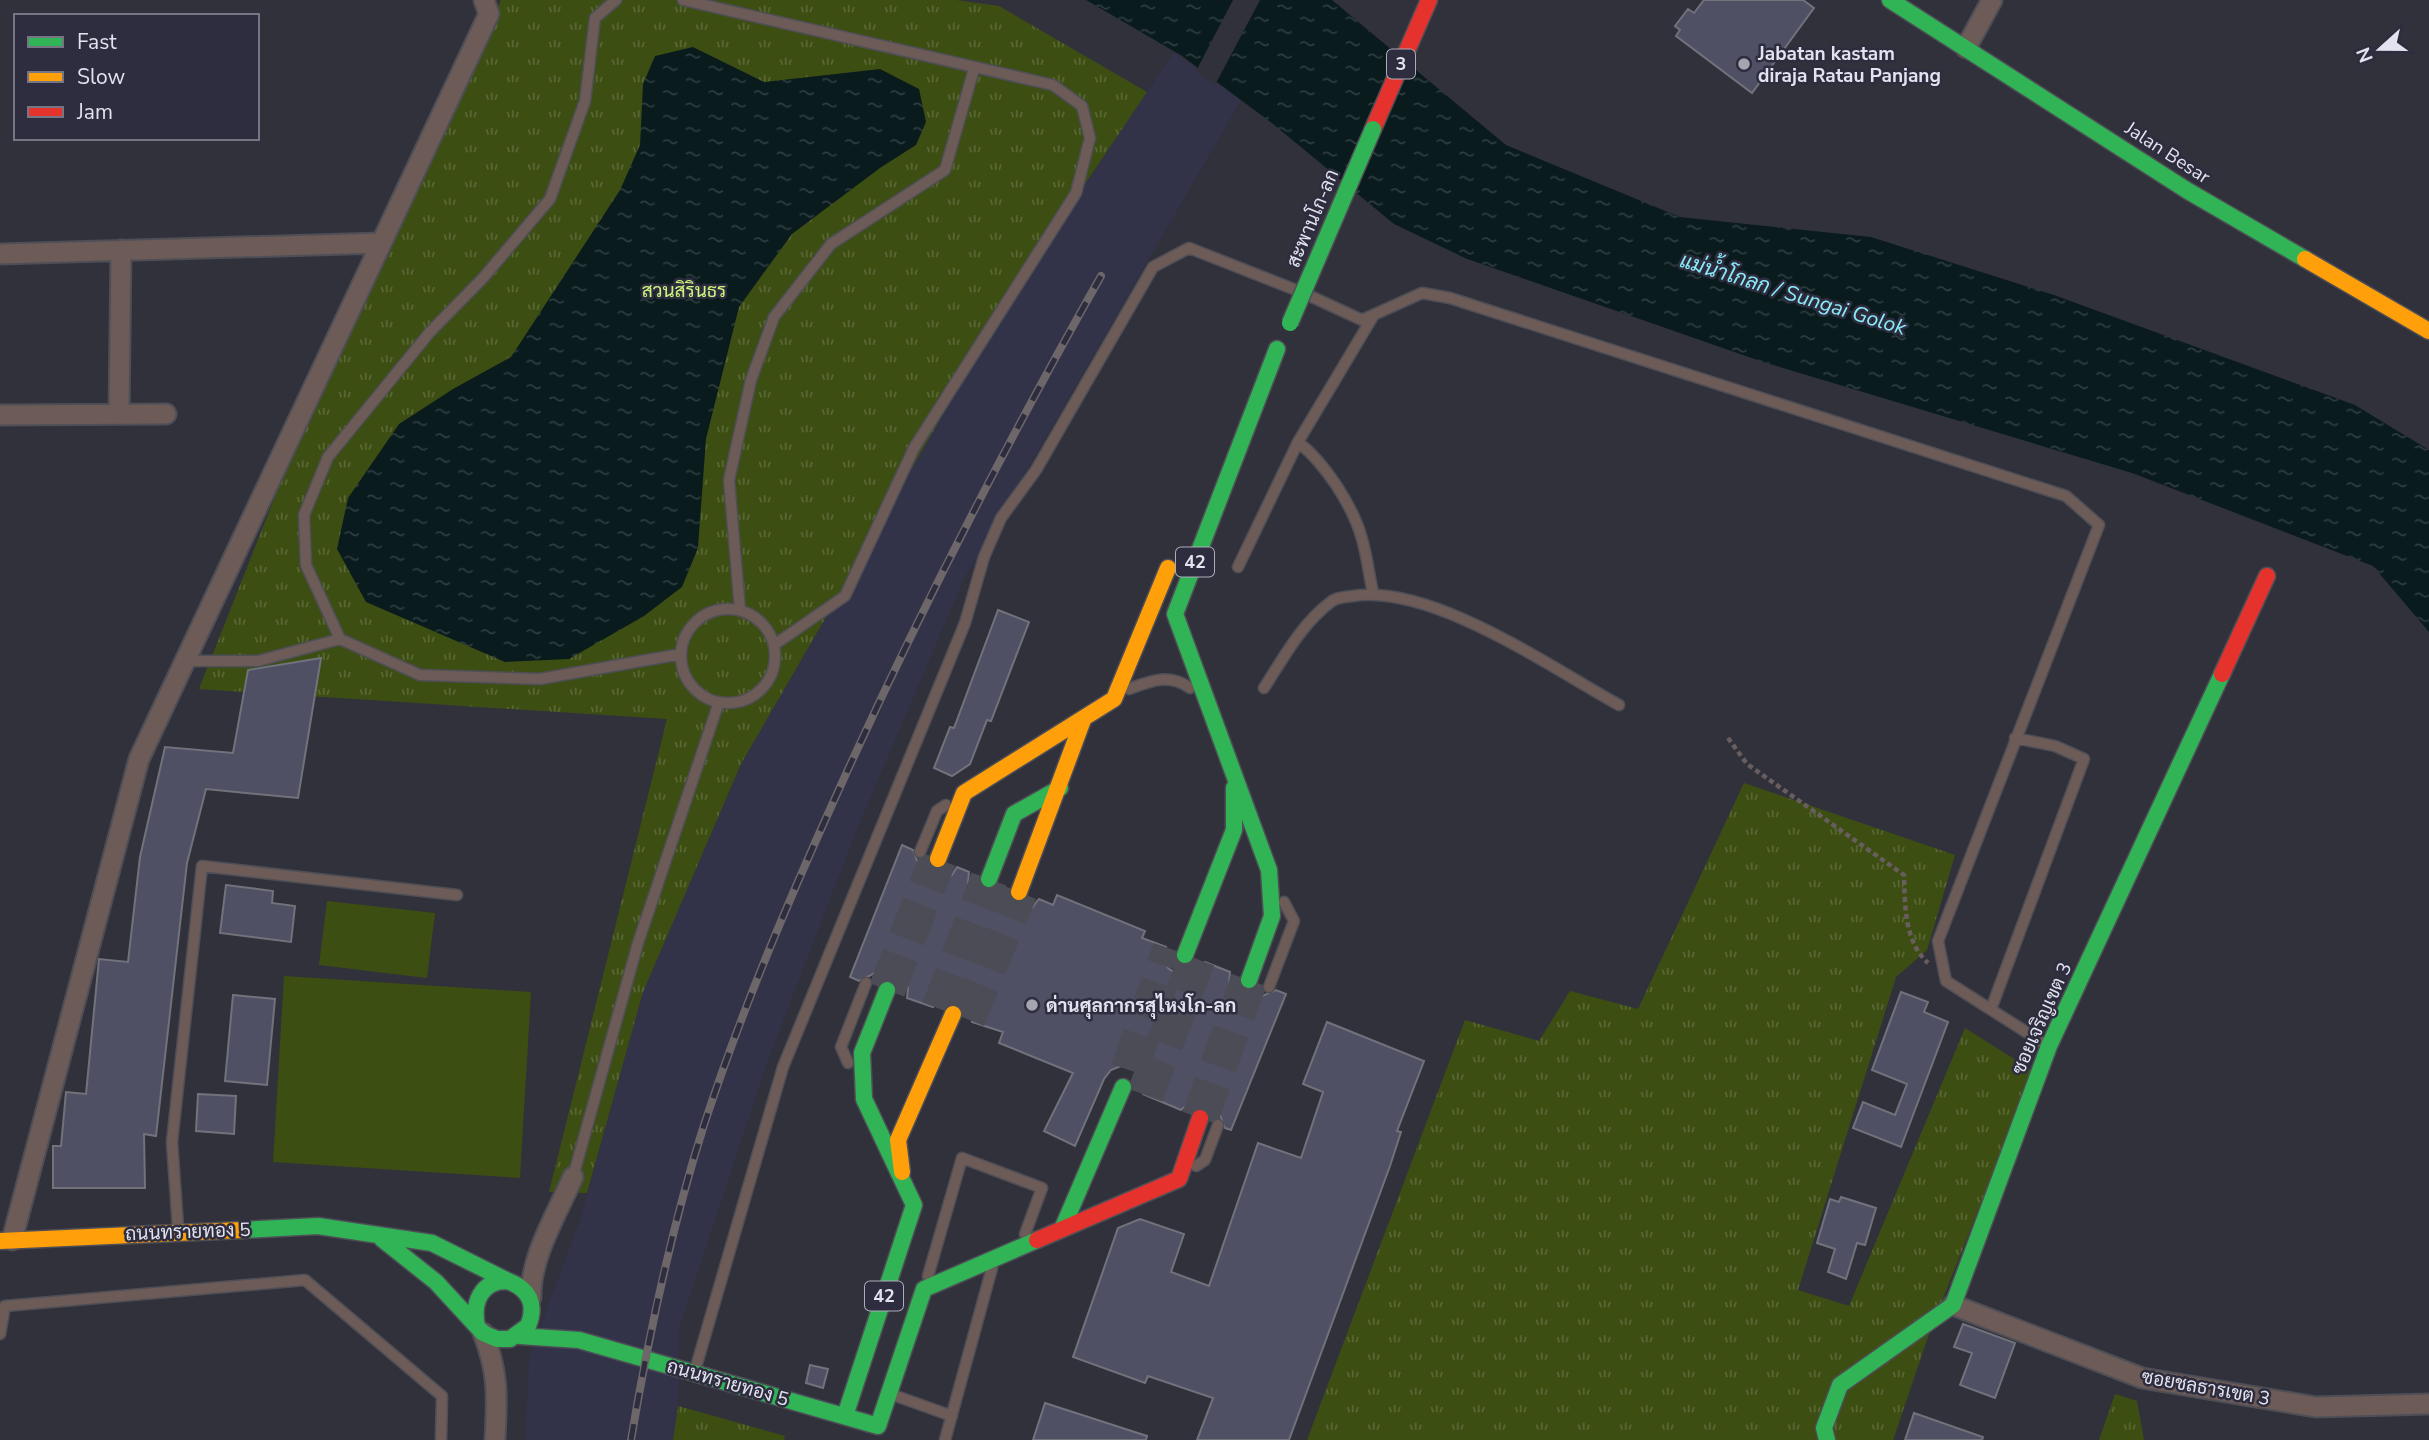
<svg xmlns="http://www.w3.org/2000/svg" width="2429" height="1440" viewBox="0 0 2429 1440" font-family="'Nunito Sans',Sarabun,sans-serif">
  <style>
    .built { fill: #323248 }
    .grass { fill: url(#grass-tufts) }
    .pitch { fill: #3d4e12 }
    .water { fill: url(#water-ripples) }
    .pier { fill: #31313b }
    .building { fill: #505064; stroke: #71727b; stroke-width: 2 }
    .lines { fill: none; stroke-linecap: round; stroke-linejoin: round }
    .highway-tunnel { stroke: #4c4c56; stroke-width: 37; stroke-dasharray: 37 18; stroke-linecap: butt }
    .lane-casing { stroke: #4e4e57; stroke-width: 13 }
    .street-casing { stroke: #4e4e57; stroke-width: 23 }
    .fast-casing { stroke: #4e4e57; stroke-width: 19 }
    .slow-casing { stroke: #4e4e57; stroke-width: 19 }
    .jam-casing { stroke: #4e4e57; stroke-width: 19 }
    .path { stroke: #685e5f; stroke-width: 4.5; stroke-dasharray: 5 3.5; stroke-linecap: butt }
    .lane { stroke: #6c5b57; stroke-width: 10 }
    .street { stroke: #6c5b57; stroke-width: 19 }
    .fast { stroke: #30b455; stroke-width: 16 }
    .slow { stroke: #ff9f0a; stroke-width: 16 }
    .jam { stroke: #e5322d; stroke-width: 16 }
    .rail-casing { stroke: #6d676a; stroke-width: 8 }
    .rail { stroke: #2d2d3f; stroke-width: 5; stroke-dasharray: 16; stroke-linecap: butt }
    .fast-bridge-casing { stroke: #4e4e57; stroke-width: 19; stroke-linecap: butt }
    .fast-bridge { stroke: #30b455; stroke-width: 16 }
    .poi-dot { fill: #a4a5af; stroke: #2d2d3f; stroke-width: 2.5 }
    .labels { text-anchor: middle; stroke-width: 5; stroke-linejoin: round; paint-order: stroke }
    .shield { fill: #2d2d3f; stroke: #acacba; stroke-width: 2 }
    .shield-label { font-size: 18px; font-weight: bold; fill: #e2e3ee }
    .poi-label { font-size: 19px; font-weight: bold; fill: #e2e3ee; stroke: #2d2d3f; text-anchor: start }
    .street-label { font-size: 19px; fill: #e2e3ee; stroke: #2d2d3f }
    .park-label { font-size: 19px; fill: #cdf67b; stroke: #2d2d3f }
    .water-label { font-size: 21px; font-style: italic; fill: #8aecf9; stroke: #2d2d3f }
  </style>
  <defs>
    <pattern id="grass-tufts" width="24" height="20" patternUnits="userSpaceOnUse" patternTransform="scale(1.75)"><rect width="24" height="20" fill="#3d4e12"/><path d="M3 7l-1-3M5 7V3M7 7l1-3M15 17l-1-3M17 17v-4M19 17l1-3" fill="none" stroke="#596735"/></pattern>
    <pattern id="water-ripples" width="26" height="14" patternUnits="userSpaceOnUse" patternTransform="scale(1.75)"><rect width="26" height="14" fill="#0a1b1e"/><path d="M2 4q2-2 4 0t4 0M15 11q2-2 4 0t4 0" fill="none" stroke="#2d3c3f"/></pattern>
  </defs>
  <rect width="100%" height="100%" fill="#31313b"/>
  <path class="built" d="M1174,52L1241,100L964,579L858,827L769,1058L679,1329L678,1406L673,1440H525L529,1357L581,1217L643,992L741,764L1023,276Z"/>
  <path class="grass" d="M501,0H956L999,6L1147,92L1023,276L741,764L643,992L587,1193L549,1192L667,719L199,689L276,494Z
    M1744,783L1955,855L1927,950L1896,977L1798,1290L1849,1306L1965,1028L2033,1071L1929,1334L1893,1440H1307L1465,1020L1539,1041L1570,991L1638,1009Z
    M2115,1394L2137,1401L2144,1440H2099Z
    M678,1406L785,1436L784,1440H673Z"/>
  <path class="pitch" d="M327,901L435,913L427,978L319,965Z
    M284,976L531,992L520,1178L273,1162Z"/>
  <path class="water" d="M1086,0H1332L1506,145L1680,217L1871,237L2054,295L2355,405L2429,450V632L2373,566L2132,473L1760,361L1467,259L1394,224L1273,124L1182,56Z
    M693,47L764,82L880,69L919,89L926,122L916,145L880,168L792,234L739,307L706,439L698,548L682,587L644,616L569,659L505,662L366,602L337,549L348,498L399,424L453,389L511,357L620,190L640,145L643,84L655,56Z"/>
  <path class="pier" d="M1233,0H1260L1215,85L1196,71Z"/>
  <path class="building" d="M1704,0H1803L1814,8L1752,93L1676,36L1680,30L1675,26L1688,9L1694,13Z
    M998,610L1029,622L991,721L987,720L970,764L952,776L934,768L950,727L954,728Z
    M321,658L298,798L206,789L187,863L156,1136L144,1134L145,1188H53V1146H61L66,1092L86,1094L99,959L128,962L140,857L165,747L233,753L248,670Z
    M902,845L913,850L921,871L930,878L942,880L952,875L957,867L969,872L968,883L973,893L982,899L999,897L1003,906L1012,912L1023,913L1031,909L1039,899L1053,905L1057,895L1145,931L1142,938L1166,947L1164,959L1168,968L1177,974L1189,976L1199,971L1205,962L1230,972L1229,984L1233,993L1241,999L1253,1000L1276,990L1286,994L1231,1130L1225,1128L1216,1105L1207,1098H1195L1181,1110L1143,1094L1144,1084L1139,1074L1132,1068L1121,1066L1111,1070L1104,1079L1075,1146L1044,1131L1073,1073L999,1043L1003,1032L972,1022L970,1002L961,995L951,993L941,997L933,1007L907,998L908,988L904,978L894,970L883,969L859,981L850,977Z
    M226,885L273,891L272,903L295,906L291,942L220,933Z
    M1901,992L1928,1002L1924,1012L1948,1022L1901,1147L1853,1128L1863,1102L1895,1115L1907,1084L1872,1070Z
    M233,995L275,999L267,1085L225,1081Z
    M1327,1022L1424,1061L1397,1131L1401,1132L1390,1166L1289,1440H1197L1213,1398L1148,1376L1145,1383L1073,1357L1118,1228L1140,1219L1184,1234L1171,1272L1209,1286L1258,1143L1301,1158L1323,1092L1303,1084Z
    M198,1094L236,1096L234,1134L196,1131Z
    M1841,1197L1876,1208L1865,1245L1857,1243L1846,1279L1828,1272L1835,1249L1817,1243L1830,1199L1839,1202Z
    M1963,1324L2015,1343L1995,1398L1960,1385L1972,1353L1954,1347Z
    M810,1365L828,1369L823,1388L806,1383Z
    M1045,1403L1147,1436L1146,1440H1033Z
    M1914,1413L1983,1437L1982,1440H1905Z"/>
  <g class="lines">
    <path class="highway-tunnel" d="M887,990L938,859
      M940,1009L989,879
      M967,1019L1019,892
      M1129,1070L1171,949
      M1145,1095L1197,959
      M1200,1118L1249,980"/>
    <defs>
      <path id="lane" d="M616,0L595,18L585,101L550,199L483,278L430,332L328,457L304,515L306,565L340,639L420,675L540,679L681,654
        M683,0L1053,85L1082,106L1090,138L1076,193L914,448L845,596L774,645
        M1310,296L1362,320L1422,293L1450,298L2066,496L2099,525L1938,941L1946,981L2048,1046
        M1298,442C1325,463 1353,506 1362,539C1367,556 1369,575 1373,593
        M1238,567L1298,442L1372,318
        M681 656a47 47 0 1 1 94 0a47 47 0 1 1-94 0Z
        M740,610L729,480L751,380L774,317L831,244L945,170L974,69
        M185,661H258L340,639
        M1264,688C1284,657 1302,623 1332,601C1338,597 1346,597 1353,596C1432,584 1550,667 1619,705
        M1129,689C1150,681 1169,673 1190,688
        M920,852L937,811L946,805
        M1269,987L1294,921L1284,902
        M1991,1009L2084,759L2055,746L2015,738
        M848,1063L841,1047L866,983
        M1196,1166L1205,1160L1218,1125
        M573,1177L638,943L719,702
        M178,1227L172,1142L202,866L457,895
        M928,1276L962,1158L1042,1188L1025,1234
        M0,1334L5,1306L305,1280L442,1396L441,1440
        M696,1367L783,1067L965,623L984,557L1001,518L1036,470L1153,267L1189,248L1296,290
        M896,1396L952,1416
        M945,1440L992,1268"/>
      <path id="street" d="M1966,48L1992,0
        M0,254L381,243
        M119,414L121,250
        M0,415L166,414
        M12,1240L139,759L489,14L484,0
        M531,1297C530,1257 557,1214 573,1177
        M1953,1305L2142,1378L2316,1407L2429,1404
        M483,1333C499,1373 497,1398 495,1440"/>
      <path id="fast" d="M1890,0L2188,191L2305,259
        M989,879L1014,814L1060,788
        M1185,955L1234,830V788
        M1249,980L1272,916L1269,870L1175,614L1277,349
        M1063,1227L1123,1087
        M242,1230L318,1226L432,1243L510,1282
        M382,1239L436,1282L483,1333L497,1339H510L528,1326C537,1304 529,1289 508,1281C481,1280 472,1303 477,1326
        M520,1336L579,1340L878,1426L924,1289L1037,1240
        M845,1416L914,1205L864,1099L862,1053L887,990
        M1827,1440L1824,1428L1840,1385L1953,1305L2049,1046L2222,674"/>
      <path id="slow" d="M2305,259L2429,331
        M938,859L964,793L1114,699L1168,568
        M1019,892L1083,720
        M902,1172L898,1140L953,1014
        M0,1241L242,1230"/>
      <path id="jam" d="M1373,129L1429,0
        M2222,674L2267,576
        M1037,1240L1179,1179L1200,1118"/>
    </defs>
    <use href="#lane" class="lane-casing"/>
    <use href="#street" class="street-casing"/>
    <use href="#fast" class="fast-casing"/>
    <use href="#slow" class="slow-casing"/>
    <use href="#jam" class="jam-casing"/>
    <path class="path" d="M1728,738L1747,764L1904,875C1905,905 1904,941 1928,963"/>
    <use href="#lane" class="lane"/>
    <use href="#street" class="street"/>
    <use href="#fast" class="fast"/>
    <use href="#slow" class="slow"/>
    <use href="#jam" class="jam"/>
    <defs>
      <path id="rail" d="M631,1440C649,1333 671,1229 704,1125C741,1012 787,904 836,796C916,618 1005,446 1101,276"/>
    </defs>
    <use href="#rail" class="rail-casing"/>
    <use href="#rail" class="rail"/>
    <defs>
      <path id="fast-bridge" d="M1290,323L1373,129"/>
    </defs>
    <use href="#fast-bridge" class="fast-bridge-casing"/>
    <use href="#fast-bridge" class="fast-bridge"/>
  </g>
  <g class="poi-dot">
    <circle cx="1744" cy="64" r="7"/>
    <circle cx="1032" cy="1005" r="7"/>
  </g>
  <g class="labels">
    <g class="shield">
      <rect x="1387" y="49.5" width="28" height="29" rx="5"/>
      <rect x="1176" y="547.5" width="38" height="29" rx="5"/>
      <rect x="865" y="1281.5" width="38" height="29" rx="5"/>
    </g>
    <g class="shield-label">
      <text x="1401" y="70">3</text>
      <text x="1195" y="568">42</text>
      <text x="884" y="1302">42</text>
    </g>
    <g class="poi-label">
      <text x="1758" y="60">Jabatan kastam<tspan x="1758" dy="22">diraja Ratau Panjang</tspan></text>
      <text x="1046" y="1012">ด่านศุลกากรสุไหงโก-ลก</text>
    </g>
    <g class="street-label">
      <text transform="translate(2168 152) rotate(33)" y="7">Jalan Besar</text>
      <text transform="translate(1312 218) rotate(-67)" y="7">สะพานโก-ลก</text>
      <text transform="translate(2041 1018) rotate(-66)" y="7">ซอยเจริญเขต 3</text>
      <text transform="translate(188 1231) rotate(-2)" y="7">ถนนทรายทอง 5</text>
      <text transform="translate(728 1382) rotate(16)" y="7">ถนนทรายทอง 5</text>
      <text transform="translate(2206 1387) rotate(10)" y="7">ซอยชลธารเขต 3</text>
    </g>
    <g class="park-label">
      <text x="684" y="297">สวนสิรินธร</text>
    </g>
    <g class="water-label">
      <text transform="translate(1793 294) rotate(17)" y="7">แม่น้ำโกลก / Sungai Golok</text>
    </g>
  </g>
  <rect x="14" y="14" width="245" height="126" fill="#2d2d3f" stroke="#757685" stroke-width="2"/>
  <rect x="28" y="37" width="35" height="10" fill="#30b455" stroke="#757685" stroke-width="2"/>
  <text x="77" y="49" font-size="21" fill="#e2e3ee">Fast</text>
  <rect x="28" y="72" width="35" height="10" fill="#ff9f0a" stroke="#757685" stroke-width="2"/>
  <text x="77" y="84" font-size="21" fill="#e2e3ee">Slow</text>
  <rect x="28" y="107" width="35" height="10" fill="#e5322d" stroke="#757685" stroke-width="2"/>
  <text x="77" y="119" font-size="21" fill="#e2e3ee">Jam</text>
  <g transform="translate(2380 49) rotate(249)" stroke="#2d2d3f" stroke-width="5" paint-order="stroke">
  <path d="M0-5L12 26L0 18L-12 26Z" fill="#e2e3ee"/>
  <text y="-10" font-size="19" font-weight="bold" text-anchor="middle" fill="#e2e3ee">N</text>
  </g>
</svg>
